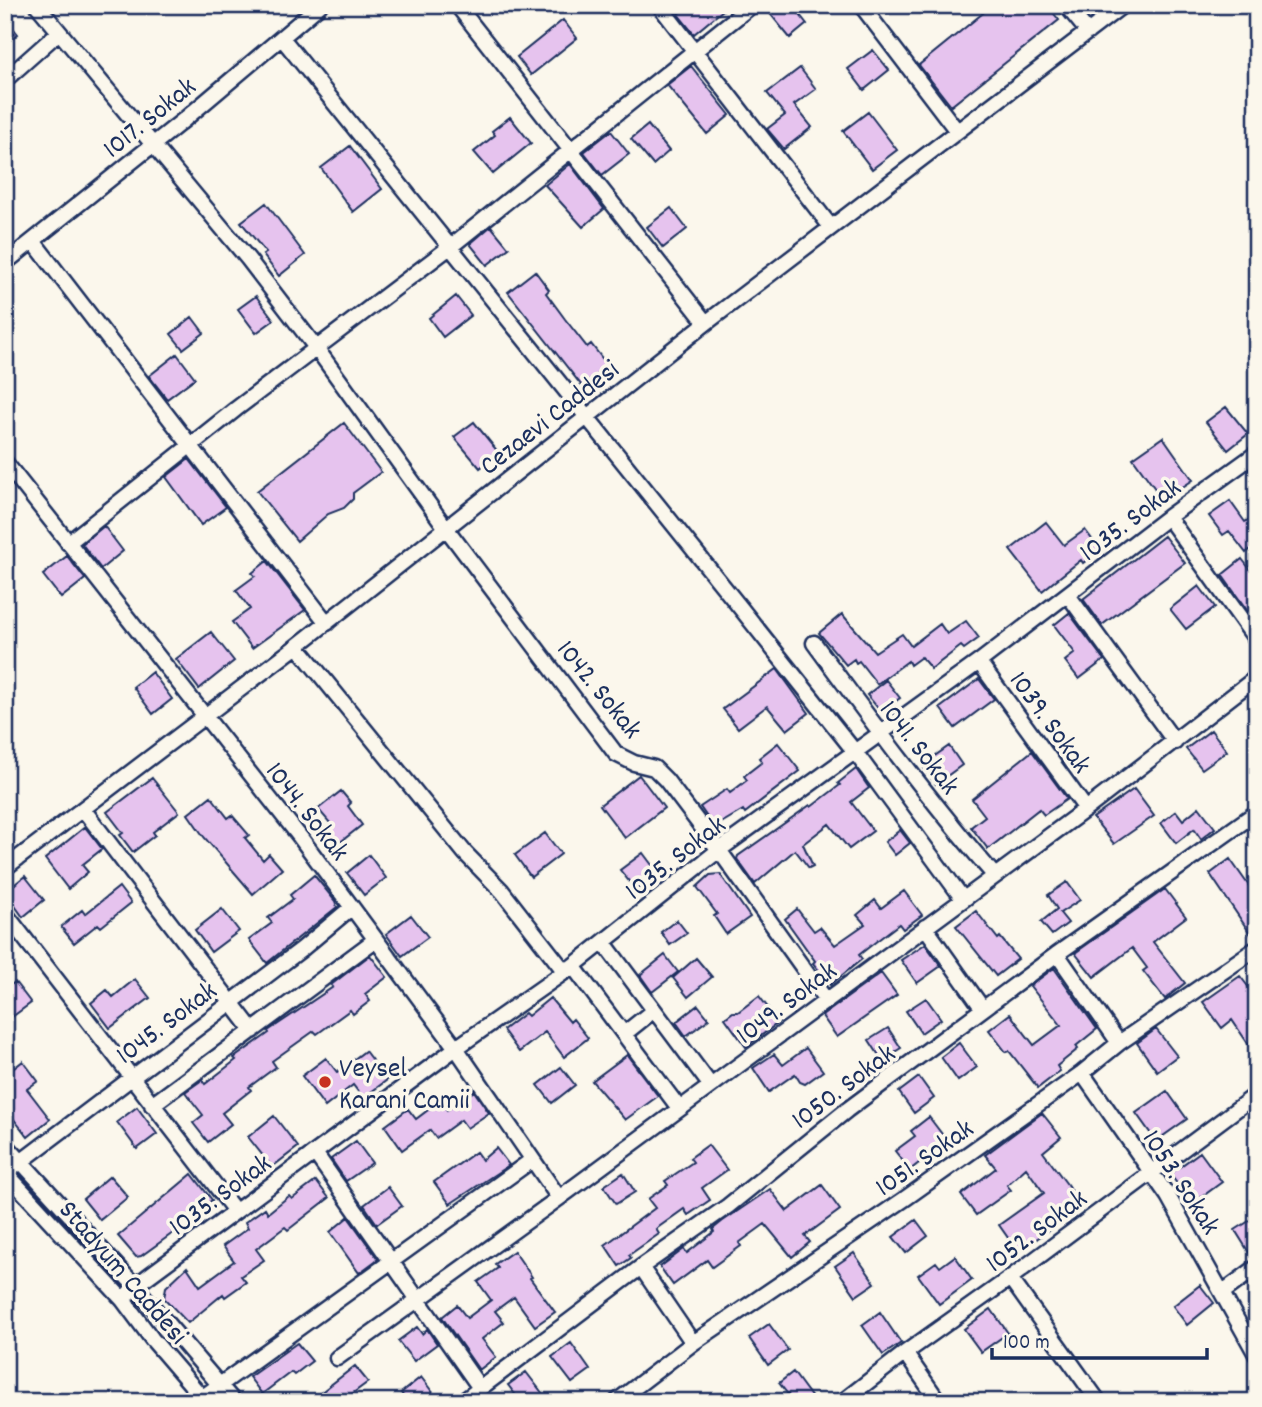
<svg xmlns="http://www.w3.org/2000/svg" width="1262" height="1407" viewBox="0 0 1262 1407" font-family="Dekko,sans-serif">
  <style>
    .building { fill: #e6c3ee; stroke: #1b2f5e; stroke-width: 2 }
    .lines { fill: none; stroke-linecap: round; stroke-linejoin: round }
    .minor-casing { stroke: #1b2f5e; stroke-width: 19 }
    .minor { stroke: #fbf7ec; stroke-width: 14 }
    .poi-dot { fill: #c8321e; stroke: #fbf7ec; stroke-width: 2.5 }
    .labels { text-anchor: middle; stroke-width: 7; stroke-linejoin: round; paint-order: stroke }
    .street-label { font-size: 28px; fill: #1b2f5e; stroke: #fbf7ec }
    .poi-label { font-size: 28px; fill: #1b2f5e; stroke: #fbf7ec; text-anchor: start }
  </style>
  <rect width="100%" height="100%" fill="#fbf7ec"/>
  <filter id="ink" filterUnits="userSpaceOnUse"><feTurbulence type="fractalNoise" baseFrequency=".0143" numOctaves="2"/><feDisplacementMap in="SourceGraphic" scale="14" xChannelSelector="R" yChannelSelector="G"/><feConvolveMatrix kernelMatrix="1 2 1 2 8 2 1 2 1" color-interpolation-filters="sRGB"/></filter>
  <g filter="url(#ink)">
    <path class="building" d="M689,5H729L694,34L678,14Z
      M774,5H792L807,24L790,38L768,11Z
      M993,5H1047L1059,20L951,106L919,65Z
      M5,18L18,34L5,45Z
      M563,20L577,38L531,75L517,57Z
      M873,50L889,70L864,90L848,69Z
      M691,66L730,115L707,134L667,85Z
      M800,68L816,89L794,105L812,127L784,149L767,129L785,115L767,93Z
      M868,112L897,150L872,169L843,131Z
      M510,117L531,143L493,174L474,152L495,135L492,131Z
      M648,125L669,151L653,165L631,139Z
      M611,131L629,154L602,175L584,152Z
      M350,146L382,189L353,212L321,168Z
      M570,164L604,209L583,227L545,185Z
      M266,203L305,255L279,276L263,255L266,253L241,222Z
      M671,208L687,229L663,248L647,227Z
      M491,226L509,248L487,265L470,244Z
      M535,271L549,290L546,293L565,319L587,347L591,344L608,366L582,386L508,292Z
      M256,296L274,320L256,333L238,309Z
      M456,296L471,315L443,337L429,318Z
      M192,317L204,333L183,349L171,334Z
      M177,354L195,378L167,399L149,376Z
      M1226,407L1248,434L1228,450L1206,422Z
      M474,422L499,453L480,468L454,437Z
      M344,423L381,472L353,493V499L344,508L328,514L297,541L257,491Z
      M1163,437L1193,480L1163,500L1133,458Z
      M189,459L226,507L201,525L166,477Z
      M1230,501L1245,522L1257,514V544L1246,553L1229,531L1223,535L1209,516Z
      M1046,522L1064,545L1085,530L1100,550L1083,563L1081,560L1042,591L1010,550Z
      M104,526L123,551L101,569L82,544Z
      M1164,536L1185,563L1102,625L1083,599Z
      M67,556L85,579L61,598L43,575Z
      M1242,559L1257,578V624L1222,575Z
      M267,561L305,610L252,648L232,622L250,609L236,590L255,576L252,573Z
      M1199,586L1215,607L1186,629L1170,609Z
      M1069,613L1104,660L1079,679L1065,661L1075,653L1054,625Z
      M842,614L875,652L902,634L911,646L940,624L947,634L966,621L979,638L964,649L961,646L931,669L921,657L910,665L908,661L877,684L859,661L856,663L854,659L846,665L819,633Z
      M211,632L234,661L199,689L176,659Z
      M777,669L809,713L787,730L767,706L738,728L723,709Z
      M152,672L172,699L153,714L133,687Z
      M979,679L994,699L955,728L940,708Z
      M886,680L900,698L881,712L867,695Z
      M1211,730L1227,751L1202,769L1186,749Z
      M778,743L800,771L745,813L743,810L716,826L709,820L700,807L727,789L730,793L747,780L744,776L762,762L759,758Z
      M949,746L962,765L936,784L922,765Z
      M1032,751L1067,799L1044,815L1039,809L988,849L971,827L985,816L972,799Z
      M856,769L869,788L851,802L873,831L849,849L829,824L803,844L813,866L809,868L795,850L755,884L737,859L738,856L810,805L811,807L840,785L838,783Z
      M639,775L664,808L625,838L600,805Z
      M152,778L179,812L153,832L155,835L133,852L120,835L123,833L107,812Z
      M1134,789L1154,816L1114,844L1093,818Z
      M341,791L351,803L348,806L362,825L334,847L321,832L331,824L318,809Z
      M211,796L228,818L232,815L249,835L245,838L263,860L269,854L282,869L253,894L204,837L188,814Z
      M1199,807L1215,828L1201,839L1194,829L1176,843L1161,823L1176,811L1183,820Z
      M85,827L102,849L82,865L88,872L68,889L45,859Z
      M900,830L910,843L895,855L885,842Z
      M545,833L561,854L531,877L515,855Z
      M643,853L658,873L636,890L620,870Z
      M369,855L386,878L364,895L347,873Z
      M1230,859L1249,886L1257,881V938L1254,939L1210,874Z
      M720,874L750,917L726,934L714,916L717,914L697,887L710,875Z
      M314,875L335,901L337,907L267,963L249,940L272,923L268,918L293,899L290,895Z
      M25,876L44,900L23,917L5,892Z
      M1067,882L1080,900L1060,913L1068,923L1052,935L1041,922L1057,909L1048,895Z
      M119,887L131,903L101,927L98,924L74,943L61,927L82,910L85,914Z
      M1165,889L1186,917L1153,942L1185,983L1165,999L1143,971L1147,968L1132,948L1094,977L1075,953Z
      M904,891L922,915L903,929L899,924L878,940L859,955L862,959L830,985L813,963L815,961L785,919L797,909L814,931L820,927L835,945L865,924L857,915L875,900L881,908Z
      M222,909L239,931L211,952L195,930Z
      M976,911L998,939L1000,937L1018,959L996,976L956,926Z
      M411,915L428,937L402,956L386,934Z
      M677,920L687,933L670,945L661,932Z
      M925,944L941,966L917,983L901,960Z
      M370,955L387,977L365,994L370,1001L353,1014L350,1010L317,1034L314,1031L272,1061L276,1067L249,1087L251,1090L222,1113L231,1124L208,1142L193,1123L203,1115L185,1092L202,1080L205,1084L236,1060L234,1058L269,1033L268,1031L333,987L331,985Z
      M665,955L678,972L652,992L640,975Z
      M696,958L712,977L688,997L673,978Z
      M1054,968L1097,1029L1076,1046L1078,1049L1057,1066L1060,1071L1038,1088L1009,1051L1006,1052L989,1030L1010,1014L1034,1045L1061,1025L1030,986Z
      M881,973L897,995L837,1037L822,1016Z
      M1240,976L1257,998V1057L1232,1020L1222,1028L1203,1002Z
      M135,979L150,998L110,1028L91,1003L107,990L113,997Z
      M15,982L31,1003L5,1022V989Z
      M759,996L779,1022L746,1047L725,1018L733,1012H738Z
      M550,998L570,1022L573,1019L588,1038L564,1057L545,1032L519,1052L503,1030L525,1013L528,1016Z
      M926,998L941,1019L921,1033L906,1011Z
      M698,1005L709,1019L686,1036L676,1022Z
      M888,1028L901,1048L882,1060L869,1040Z
      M1156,1029L1177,1056L1157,1071L1137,1043Z
      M959,1043L977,1067L958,1081L941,1057Z
      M806,1048L823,1071L805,1084L800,1082L795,1074L769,1092L753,1068L774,1054L783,1065Z
      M365,1051L387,1080L363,1098L353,1085L325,1107L302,1076L326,1058L337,1072Z
      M627,1055L658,1096L625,1120L592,1081Z
      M23,1061L38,1081L27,1089L50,1119L28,1137L5,1108V1075Z
      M561,1067L575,1085L552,1103L538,1085Z
      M919,1077L934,1098L914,1113L899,1092Z
      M474,1091L489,1113L467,1128L461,1120L436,1138L430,1130L402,1150L385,1126L408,1109L416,1119L440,1101L447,1110Z
      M1167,1091L1187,1119L1156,1141L1136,1113Z
      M137,1107L157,1134L137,1149L117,1122Z
      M1042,1113L1061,1137L1043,1152L1083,1206L1018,1252L999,1225L1044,1193L1026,1168L1007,1185L1011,1190L976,1215L961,1195L996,1168L985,1155Z
      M274,1116L298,1147L272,1167L248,1137Z
      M929,1117L951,1146L933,1159L929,1155L910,1170L895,1151L915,1136L911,1131Z
      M356,1141L372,1163L346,1181L331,1159Z
      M708,1145L727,1170L702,1188L710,1200L688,1215L684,1209L656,1229L659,1234L629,1255L631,1258L619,1266L605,1245L655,1208L648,1199L668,1185L665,1181L693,1162L690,1158Z
      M496,1148L509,1165L450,1204L434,1182L476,1152L482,1160Z
      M1200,1152L1222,1182L1192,1204L1170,1174Z
      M623,1173L635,1192L616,1204L604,1186Z
      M192,1174L212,1200L172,1231L173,1233L141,1256L136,1257L118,1236Z
      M110,1176L128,1197L100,1220L83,1199Z
      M316,1181L329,1198L288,1230L285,1227L256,1249L264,1260L241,1276L246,1282L225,1297L223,1294L188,1323L164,1298L166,1287L187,1267L200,1286L234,1261L223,1246L248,1228L245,1222L265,1208L268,1213L289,1196L292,1199Z
      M822,1185L840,1210L805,1236L810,1242L792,1257L765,1224L739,1243L741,1246L712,1267L707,1260L673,1285L660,1267L684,1249L687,1253L714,1232L713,1229L723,1221L770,1189L787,1211Z
      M388,1187L402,1206L377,1224L364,1205Z
      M1257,1216V1257L1253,1259L1235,1230Z
      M348,1217L378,1259L359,1273L330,1232Z
      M916,1220L928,1236L906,1253L893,1237Z
      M514,1251L532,1277L530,1278L555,1312L535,1326L514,1297L495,1311L504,1322L482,1339L496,1357L479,1370L442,1317L457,1305L467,1318L491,1300L478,1282L498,1268L495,1264Z
      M854,1253L875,1283L856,1296L835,1266Z
      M955,1256L972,1280L939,1304L918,1275L936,1262L940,1267Z
      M1200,1285L1214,1303L1187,1325L1173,1306Z
      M991,1309L1008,1333L981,1352L964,1329Z
      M880,1312L901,1343L883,1355L862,1325Z
      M769,1324L788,1350L768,1365L749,1338Z
      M417,1327L422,1334L427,1329L437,1344L414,1361L398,1341Z
      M297,1343L312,1361L294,1375L291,1372L262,1394L249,1377Z
      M571,1343L590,1370L572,1383L552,1357Z
      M355,1366L368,1382L341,1402H325L319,1394Z
      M526,1372L543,1394L533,1402H521L508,1385Z
      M793,1372L815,1402H794L779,1383Z
      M421,1377L440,1402H408L401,1393Z"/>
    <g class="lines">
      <defs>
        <path id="minor" d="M37,5L248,259L317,349L446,528L616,754L634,763L654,768L666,780L719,850L826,1000
          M457,5L706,323
          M659,5L831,227
          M861,5L957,131
          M1066,5L1088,32
          M282,38L739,606L855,752L963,899
          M5,80L59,32
          M33,241L327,623
          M5,263L185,119L320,5
          M5,462L300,837L456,1048L559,1198
          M1168,517L1257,641
          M68,543L236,409L450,247L752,5
          M1068,595L1175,742
          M814,643C872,722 930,801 994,875
          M297,646L465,853L502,891L565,972
          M979,662L1086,809
          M83,809L253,1031
          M5,868L297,646L706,323L1123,5
          M5,913L235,1211
          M925,927L983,1009
          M604,943L711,1086
          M1057,954L1119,1043
          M573,966L679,1108
          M624,1034L654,1010
          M1082,1073L1168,1196L1257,1356
          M152,1105L375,940
          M5,1144L135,1286L234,1402
          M315,1153L480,1388
          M5,1172L123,1300L152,1339L206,1402
          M6,1173L302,949L352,907
          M641,1267L693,1343
          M1010,1278L1099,1402
          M1223,1292L1257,1267
          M123,1300L135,1286L456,1048L573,966L719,850L979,662L1168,517L1257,453
          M905,1353L939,1402
          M337,1358L559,1198L1086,809L1257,677
          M203,1397L532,1160
          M462,1402L641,1267L728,1206L847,1110L1057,954L1257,812
          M616,1402L693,1343L906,1198L1082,1073L1119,1043L1257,948
          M842,1402L905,1353L1010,1278L1257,1094"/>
      </defs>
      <use href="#minor" class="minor-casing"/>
      <use href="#minor" class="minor"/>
    </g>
  </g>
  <circle class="poi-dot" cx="325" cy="1082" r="7"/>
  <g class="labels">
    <g class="street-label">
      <text transform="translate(148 116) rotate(-39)" y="10">1017. Sokak</text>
      <text transform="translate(548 416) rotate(-38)" y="10">Cezaevi Caddesi</text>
      <text transform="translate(1129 518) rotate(-37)" y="10">1035. Sokak</text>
      <text transform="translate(601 688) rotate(51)" y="10">1042. Sokak</text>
      <text transform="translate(1052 721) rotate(54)" y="10">1039. Sokak</text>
      <text transform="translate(921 746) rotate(52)" y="10">1041. Sokak</text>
      <text transform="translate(309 810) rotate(52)" y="10">1044. Sokak</text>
      <text transform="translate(674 856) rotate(-38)" y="10">1035. Sokak</text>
      <text transform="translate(785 1001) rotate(-37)" y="10">1049. Sokak</text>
      <text transform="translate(165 1021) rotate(-37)" y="10">1045. Sokak</text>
      <text transform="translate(842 1085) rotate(-37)" y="10">1050. Sokak</text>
      <text transform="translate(923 1156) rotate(-35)" y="10">1051. Sokak</text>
      <text transform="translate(1183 1181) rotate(57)" y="10">1053. Sokak</text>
      <text transform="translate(219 1193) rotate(-36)" y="10">1035. Sokak</text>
      <text transform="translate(1035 1229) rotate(-37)" y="10">1052. Sokak</text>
      <text transform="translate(125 1271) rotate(49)" y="10">Stadyum Caddesi</text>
    </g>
    <g class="poi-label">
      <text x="339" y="1076">Veysel<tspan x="339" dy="32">Karani Camii</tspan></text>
    </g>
  </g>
  <rect width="1262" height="1407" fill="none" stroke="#fbf7ec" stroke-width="28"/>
  <rect x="14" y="14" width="1234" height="1379" fill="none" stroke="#1b2f5e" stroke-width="2.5" filter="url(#ink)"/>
  <path d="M992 1348v10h215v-10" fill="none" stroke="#1b2f5e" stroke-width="3.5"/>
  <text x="1003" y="1348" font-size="21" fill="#1b2f5e" stroke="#fbf7ec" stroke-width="5" paint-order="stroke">100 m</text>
</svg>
